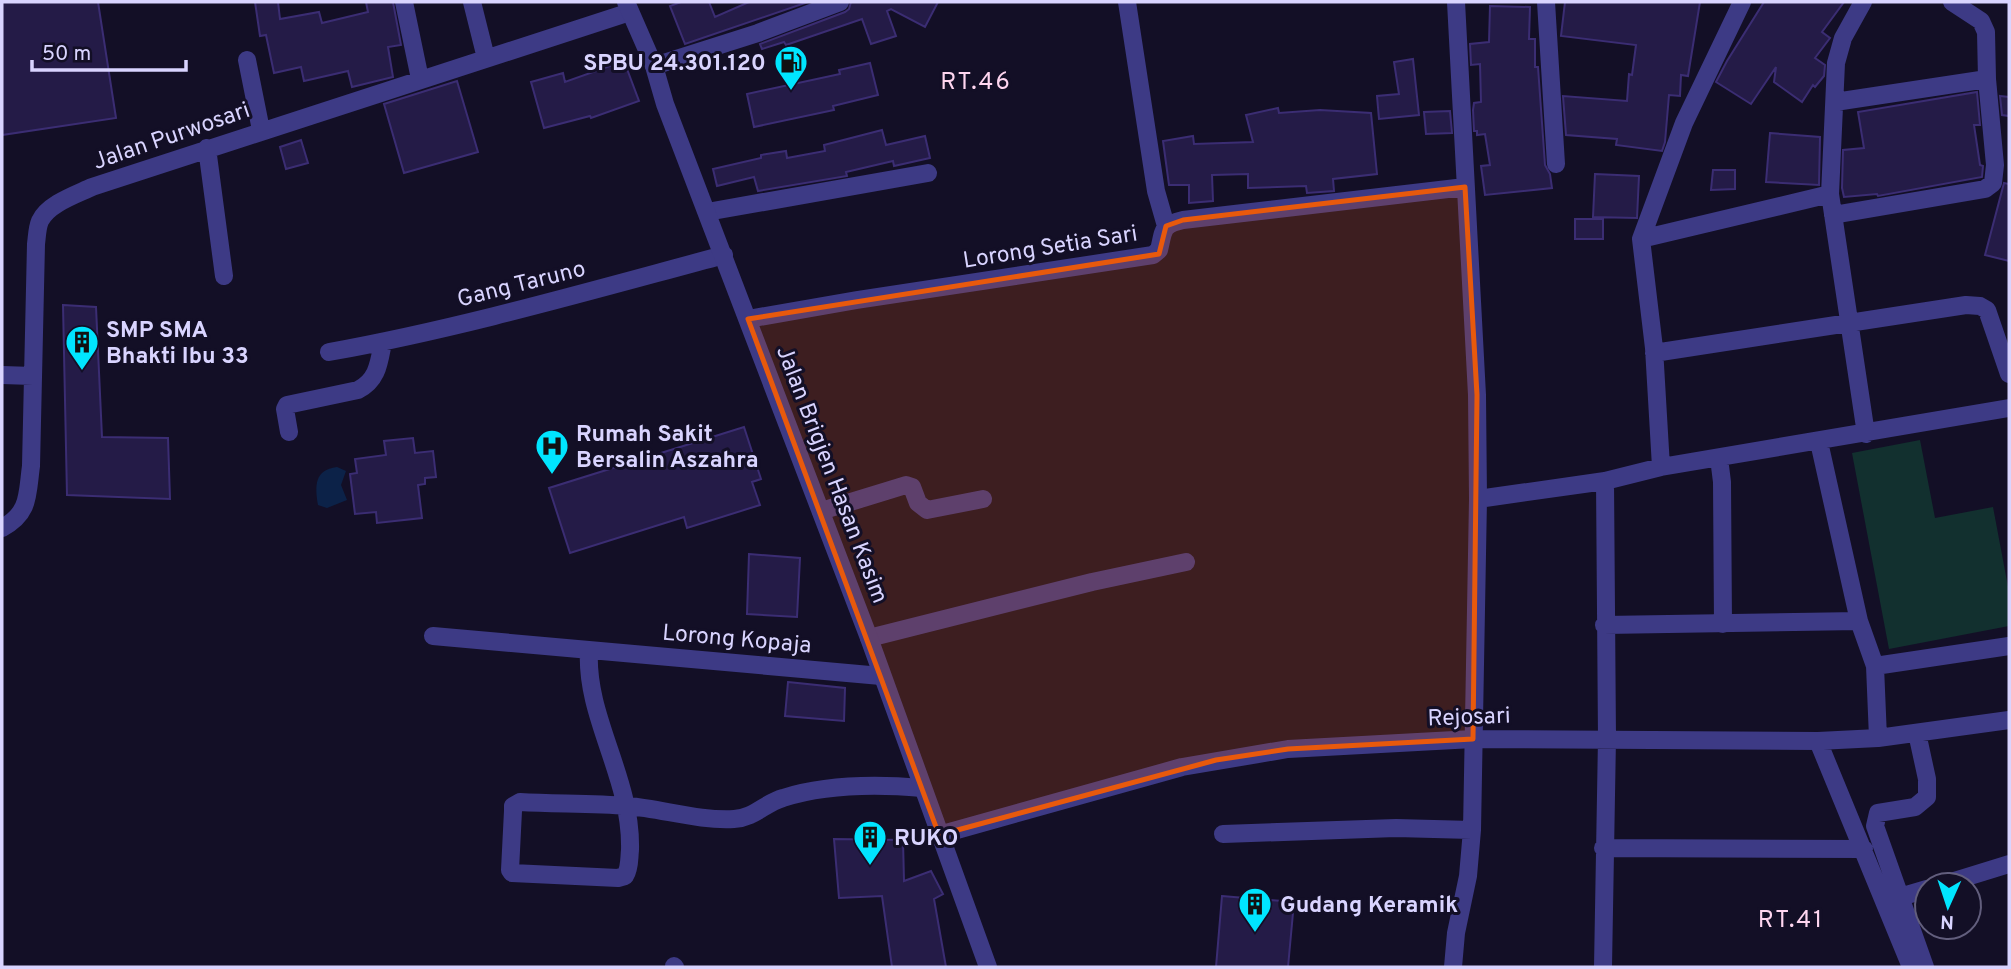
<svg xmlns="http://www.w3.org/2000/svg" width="2011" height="969" viewBox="0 0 2011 969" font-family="Overpass,sans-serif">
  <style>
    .green { fill: #12302f }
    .water { fill: #0c2248 }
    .building { fill: #241b47; stroke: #3b2d73; stroke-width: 2 }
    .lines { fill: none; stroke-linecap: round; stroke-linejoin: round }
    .minor { stroke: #3d3a85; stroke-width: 18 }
    .tertiary { stroke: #3d3a85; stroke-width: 18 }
    .marked { fill: #e8590c; fill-opacity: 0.2; stroke: #e8590c; stroke-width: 5; stroke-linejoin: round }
    .labels { text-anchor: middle; stroke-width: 6; stroke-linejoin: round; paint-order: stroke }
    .poi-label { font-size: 23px; font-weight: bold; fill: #d9d4ff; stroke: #130f26; text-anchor: start }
    .street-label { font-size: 23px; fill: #d9d4ff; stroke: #130f26 }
    .neighbourhood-label { font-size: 24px; letter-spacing: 2px; fill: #ffd6f0; stroke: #130f26 }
  </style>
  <rect width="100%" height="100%" fill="#130f26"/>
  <path class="green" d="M1920,440L1935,518L1993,507L2009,592V626L1889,649L1852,453Z"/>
  <path class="water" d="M337,467L346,471L341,485L347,500L327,508L318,505C315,486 314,470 337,467Z"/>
  <path class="building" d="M2,2H98L116,118L2,135Z
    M255,2H278L280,19L319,12L322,23L368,12L366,2H393L401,45L388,47L393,77L352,87L348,71L304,81L301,67L274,73L266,35L260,36Z
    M681,2H709L715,17L749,2H808L685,44L670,6Z
    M851,2H938L925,27L891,9L887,11L896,36L871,44L862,19L786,45L784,42L762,49L760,44L845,12L849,9Z
    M1565,2H1700L1688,76L1681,75L1680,96L1669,95L1665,142L1662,151L1616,145L1617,139L1566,135L1563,96L1627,101L1629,74L1632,75L1636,45L1561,36Z
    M1764,2H1844L1822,32L1830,38L1815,58L1825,65L1824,76L1815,87L1813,85L1802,102L1774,82L1776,67L1751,104L1716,82L1727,61Z
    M1490,6L1530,7L1529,39H1535V67H1538L1545,165L1550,174L1552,188L1485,195L1481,166L1490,165L1485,134L1477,135V131H1474L1473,110L1474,103L1481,102L1480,64L1471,65L1470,44L1489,42Z
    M1413,59L1419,115L1379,119L1377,96L1399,94L1394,62Z
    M624,61L639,101L591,118L590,116L544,128L531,82L563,73L565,82Z
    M870,63L878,95L833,106L834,110L754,127L747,94L840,74L839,70Z
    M457,81L478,152L404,173L384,104Z
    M1977,92L1980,125H1974L1980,165L1983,166L1982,177L1878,196L1877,194L1844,197L1842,188L1843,150L1864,148L1858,112Z
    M2000,96L2009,97V116L2002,115Z
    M1278,108L1279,113L1320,110L1371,113L1377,174L1333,179L1334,191L1307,193L1306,186L1248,188V174L1212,175L1213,201L1189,203V185H1169L1163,141L1193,136L1194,144L1253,142L1246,115Z
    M1450,111L1452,133L1426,134L1424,112Z
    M882,130L886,145L925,136L930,158L894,166L893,161L846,172L847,176L758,191L754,177L717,186L713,169L761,158V155L786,151L787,158L825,151L824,145Z
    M1770,133L1820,137L1819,185L1766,182Z
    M301,140L308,163L286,169L280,147Z
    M1713,170H1735V189L1711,190Z
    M1595,174L1639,176L1637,218L1593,217Z
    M2004,183L2009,184V261L1985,255Z
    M1575,219H1603V239H1575Z
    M63,305L96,307L102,437L168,438L170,499L67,495Z
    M744,427L761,479L752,482L760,505L687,528L684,517L570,553L549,488Z
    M413,438L415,453L433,451L436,477L425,478V484L418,485L422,518L377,523L376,512L355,514L350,474L357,473L355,459L386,455L384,441Z
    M749,554L800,558L797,617L747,614Z
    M788,682L845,688L844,721L785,716Z
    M834,839L903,840L904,881L931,871L943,894L934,899L946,967H892L882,896L839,898Z
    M1222,896L1294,902L1288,967H1216Z"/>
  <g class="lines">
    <path class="minor" d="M404,2L420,79
      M472,2L486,58
      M1127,2L1156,191L1166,226
      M1546,2L1556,164
      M1863,2L1843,38L1836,63L1830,194L1866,434
      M247,60L261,130
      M654,66L758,33L840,2
      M1835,102L1987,79
      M207,148L224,276
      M707,212L928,173
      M1833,215L1985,189L1993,183L1995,165L1987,79L1986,32L1981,21L1952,2
      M1641,239L1830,194
      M748,319L857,300L1153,255L1159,250C1164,230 1161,225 1183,220L1465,187
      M329,352C462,328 593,290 724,255
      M1654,353L1966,305L1980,306L1987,310L2009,374
      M2,375L33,376
      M289,432L285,409L287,405L358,390C378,380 379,362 383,342
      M1819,442L1859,621L1875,666L2009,646
      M1719,458L1722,482L1723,624
      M1661,467L1654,348L1641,239L1684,123L1742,2
      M1605,481L1661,467L2009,408
      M1478,499L1605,481L1607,738L1603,967
      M821,511L906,485L912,487L918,503L927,510L983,499
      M2,528C30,513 27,495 31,466L36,244C37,237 37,228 40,221C48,204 75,195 92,187L630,12
      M1604,625L1859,621
      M433,636L881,676
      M869,638L1092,582L1186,562
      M589,650C585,718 632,777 630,850C629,859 630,868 625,876L618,878L512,873L510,870L513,811V806L520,802C556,804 592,803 628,806C663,809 699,821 734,819C754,818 765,803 783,798C827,784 876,784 922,788
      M1875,666L1878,738
      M1917,733L1927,779V797L1915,807L1878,813L1875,826L1925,967
      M1818,741L1911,967
      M1223,834L1396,828L1472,830
      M939,835L1182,767L1288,749L1473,739L1818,741L1878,738L2009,720
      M1603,848L1864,849
      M1941,885L2009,864
      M1900,897L1927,889
      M674,966L675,967
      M1453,967L1456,933L1468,876L1472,830L1478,499L1477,395L1456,2"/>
    <path class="tertiary" d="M626,2L654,66L665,104L869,638L988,967"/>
  </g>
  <path class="marked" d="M1465,187L1477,395L1473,739L1288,749L1216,760L939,835L748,319L1159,254L1166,226L1183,220Z"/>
  <defs>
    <symbol id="fuel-pin" viewBox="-11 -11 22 30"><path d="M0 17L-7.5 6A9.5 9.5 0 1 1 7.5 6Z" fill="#00e5ff" stroke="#130f26"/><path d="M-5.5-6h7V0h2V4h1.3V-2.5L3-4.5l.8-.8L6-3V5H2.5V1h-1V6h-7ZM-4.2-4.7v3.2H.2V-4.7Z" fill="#111"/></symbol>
    <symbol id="building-pin" viewBox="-11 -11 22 30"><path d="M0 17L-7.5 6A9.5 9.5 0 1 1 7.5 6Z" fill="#00e5ff" stroke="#130f26"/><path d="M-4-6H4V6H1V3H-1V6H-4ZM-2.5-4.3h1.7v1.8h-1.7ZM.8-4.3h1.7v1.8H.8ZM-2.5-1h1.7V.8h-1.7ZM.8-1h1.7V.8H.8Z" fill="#111"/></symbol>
    <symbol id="hospital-pin" viewBox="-11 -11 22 30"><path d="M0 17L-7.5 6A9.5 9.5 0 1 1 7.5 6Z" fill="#00e5ff" stroke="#130f26"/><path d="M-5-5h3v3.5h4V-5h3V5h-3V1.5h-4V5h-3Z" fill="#111"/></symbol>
  </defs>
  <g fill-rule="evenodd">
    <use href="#fuel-pin" x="772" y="43" width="38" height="52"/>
    <use href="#building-pin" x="63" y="323" width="38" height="52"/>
    <use href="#hospital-pin" x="533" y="427" width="38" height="52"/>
    <use href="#building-pin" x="851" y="818" width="38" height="52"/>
    <use href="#building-pin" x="1236" y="885" width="38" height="52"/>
  </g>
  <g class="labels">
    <g class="poi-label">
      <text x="766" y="70" text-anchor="end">SPBU 24.301.120</text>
      <text x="106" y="337">SMP SMA<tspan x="106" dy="26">Bhakti Ibu 33</tspan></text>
      <text x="576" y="441">Rumah Sakit<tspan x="576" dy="26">Bersalin Aszahra</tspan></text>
      <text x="894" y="845">RUKO</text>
      <text x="1280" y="912">Gudang Keramik</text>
    </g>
    <g class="street-label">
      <text transform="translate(171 135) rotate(-19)" y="8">Jalan Purwosari</text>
      <text transform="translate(1050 246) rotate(-9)" y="8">Lorong Setia Sari</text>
      <text transform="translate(521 283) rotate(-14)" y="8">Gang Taruno</text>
      <text transform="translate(833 474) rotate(69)" y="8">Jalan Brigjen Hasan Kasim</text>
      <text transform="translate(737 638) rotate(5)" y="8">Lorong Kopaja</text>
      <text transform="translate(1469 716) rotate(-2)" y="8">Rejosari</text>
    </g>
    <g class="neighbourhood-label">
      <text x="976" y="89">RT.46</text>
      <text x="1791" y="927">RT.41</text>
    </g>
  </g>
  <rect width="2011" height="969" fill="none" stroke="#d9d4ff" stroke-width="7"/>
  <g transform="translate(1948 906) rotate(183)"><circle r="33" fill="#130f26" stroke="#625e7d" stroke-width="2"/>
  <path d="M0-5L12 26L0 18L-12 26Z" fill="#00e5ff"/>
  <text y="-10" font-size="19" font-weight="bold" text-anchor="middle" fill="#d9d4ff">N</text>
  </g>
  <path d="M32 60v10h154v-10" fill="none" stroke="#d9d4ff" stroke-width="3.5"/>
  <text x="42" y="60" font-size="21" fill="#d9d4ff" stroke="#130f26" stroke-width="5" paint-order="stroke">50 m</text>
</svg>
